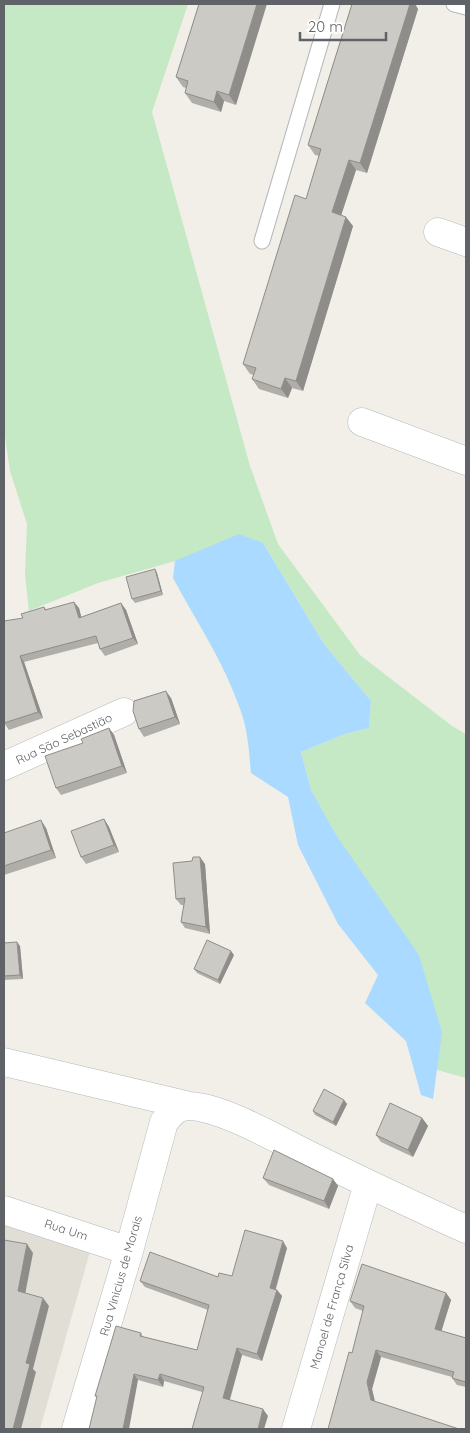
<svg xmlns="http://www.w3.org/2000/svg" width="470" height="1433" viewBox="0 0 470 1433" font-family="Quicksand,sans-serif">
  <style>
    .education { fill: #e1ded6 }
    .green { fill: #c5e8c5 }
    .water { fill: #aadaff }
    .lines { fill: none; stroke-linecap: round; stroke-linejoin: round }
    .service-casing { stroke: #b5b8bc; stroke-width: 17 }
    .minor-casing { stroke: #b5b8bc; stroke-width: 29 }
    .service { stroke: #fff; stroke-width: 15 }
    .minor { stroke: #fff; stroke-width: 28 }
    .wall { fill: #afaea9 }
    .shaded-wall { fill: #8f8d8a }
    .building { fill: #cccac5; stroke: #8f8d8a }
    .labels { text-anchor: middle; stroke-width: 4; stroke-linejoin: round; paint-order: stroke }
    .street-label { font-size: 12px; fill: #5f6368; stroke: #fff }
  </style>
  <rect width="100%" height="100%" fill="#f1efe8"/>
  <path class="education" d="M4,1223L91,1248L40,1429H4Z"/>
  <path class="green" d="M4,4H188L152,112L250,466L278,544L360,655L452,726L466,734V1078L430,1068L311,790L301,752L345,734L369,728L371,701L324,644L263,543L175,561L98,583L29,611L25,574L27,524L10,471L4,429Z"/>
  <path class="water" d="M239,534L263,543L324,644L371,701L369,728L345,734L301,752L311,790L336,835L419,955L442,1033L433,1099L421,1095L406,1041L365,1003L378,975L338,924L298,845L288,797L251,773C249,752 248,729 240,709C224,662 196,621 173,578L175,561Z"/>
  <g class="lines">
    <defs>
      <path id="service" d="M454,4L466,7
        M262,241L332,4"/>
      <path id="minor" d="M438,232L466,242
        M362,422L466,461
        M4,766L124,712
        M4,1062L186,1105
        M4,1210L129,1251
        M76,1429L129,1251L164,1122C171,1114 177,1106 188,1106C221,1106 280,1141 311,1156C362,1181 414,1206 466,1229
        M296,1429L368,1184"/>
    </defs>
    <use href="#service" class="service-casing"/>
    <use href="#minor" class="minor-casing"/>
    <use href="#service" class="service"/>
    <use href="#minor" class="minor"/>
  </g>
  <path class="wall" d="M199,4L236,105L224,101L221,112L192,103L185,93L186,88L183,87L176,77Z
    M352,4H415L418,9L367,173L356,170L341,215L353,226L303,391L292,388L288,398L259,389L252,379L254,375L250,374L243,364L306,199L319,156L315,155L308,145Z
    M155,569L157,573L163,595L135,603L132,599Z
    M121,603L126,610L138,644L105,656L100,649L98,643L24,662L43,718L9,730L4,723L23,618L44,607L46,609L79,608L81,617Z
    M171,698L180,724L144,737L139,729Z
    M109,728L114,735L127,773L61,795L56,788L83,743Z
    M104,819L109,827L119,852L86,864L81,857Z
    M46,828L56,858L4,875V833Z
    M205,864L210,934L185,928L181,922L184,905H181L176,899Z
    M4,943L20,946L23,979L4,980Z
    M234,955L220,984L197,973L194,969Z
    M344,1100L347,1104L336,1126L315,1115L313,1111Z
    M422,1118L428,1126L413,1157L381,1142L376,1135Z
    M263,1178L333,1179L338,1186L329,1209L269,1185Z
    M287,1248L276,1289L282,1296L262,1361L242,1355L230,1400L268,1416L202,1392L164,1381L163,1387L138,1380L97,1397L95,1396L141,1333L143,1337L197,1350L208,1310L145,1287L140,1281L232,1276Z
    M446,1293L451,1300L441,1331L466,1338V1387L457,1385L452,1378V1377L381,1357L372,1389L375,1401L328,1429L352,1353L363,1311L355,1308L350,1301Z"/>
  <path class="shaded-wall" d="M257,4H267L236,105L229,95Z
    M410,4H415L418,9L367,173L360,163Z
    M217,91L224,101L221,112L214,102Z
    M349,160L356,170L339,222L332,212Z
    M346,217L353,226L303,391L296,381Z
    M285,378L292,388L288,398L281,389Z
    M155,569L157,573L163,595L161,591Z
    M74,602L79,608L83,624L79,618Z
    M121,603L126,610L138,644L133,638Z
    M20,656L24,662L43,718L38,712Z
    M166,691L171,698L180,724L175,717Z
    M109,728L114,735L127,773L122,766Z
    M104,819L109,827L119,852L114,845Z
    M41,820L46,828L56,858L51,850Z
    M200,857L205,864L210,934L206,927Z
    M17,942L20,946L23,979L20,975Z
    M231,951L234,955L220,984L218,980Z
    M344,1100L347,1104L336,1126L333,1122Z
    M422,1118L428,1126L413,1157L408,1150Z
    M333,1179L338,1186L329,1209L324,1201Z
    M283,1241L287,1248L274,1294L270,1288Z
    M27,1244L33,1253L24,1300L18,1291Z
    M277,1290L282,1296L262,1361L257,1354Z
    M446,1293L451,1300L440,1336L435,1329Z
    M43,1298L49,1306L33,1369L36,1372L21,1429H13L26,1363Z
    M237,1348L242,1355L228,1405L223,1398Z
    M376,1350L381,1357L372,1389L376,1407L371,1400L367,1382Z
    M134,1374L138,1380L129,1429H123Z
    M160,1374L164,1381L163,1387L158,1380Z
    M263,1409L268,1416L264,1429H258Z"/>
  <path class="building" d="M199,4H257L229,95L217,91L214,102L185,93L188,81L176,77Z
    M352,4H410L360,163L349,160L332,212L346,217L296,381L285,378L281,389L252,379L256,368L243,364L295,195L306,199L321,149L308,145Z
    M155,569L161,591L132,599L126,577Z
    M74,602L79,618L121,603L133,638L100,649L96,636L20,656L38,712L4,723V621L23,618L21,614L44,607L45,610Z
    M166,691L175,717L139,729L133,711L134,701Z
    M109,728L122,766L56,788L45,756L83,743L81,739Z
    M104,819L114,845L81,857L71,831Z
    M41,820L51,850L4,866V833Z
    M193,857H200L206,927L181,922L185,898L176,899L173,863L192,861Z
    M207,940L231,951L218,980L194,969Z
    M17,942L20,975L4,976V943Z
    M324,1089L344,1100L333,1122L313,1111Z
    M390,1103L422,1118L408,1150L376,1135Z
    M274,1150L333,1179L324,1201L263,1178Z
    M245,1230L283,1241L270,1288L277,1290L257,1354L237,1348L223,1398L263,1409L258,1429H192L204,1387L160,1374L158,1380L134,1374L123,1429H89L97,1396H95L116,1326L141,1333L140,1336L197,1350L209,1305L140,1281L150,1252L218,1277L219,1273L232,1276Z
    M4,1240L27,1244L18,1291L43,1298L26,1363L30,1364L13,1429H4Z
    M362,1264L446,1293L435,1329L466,1338V1382L452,1378L454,1372L376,1350L367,1382L371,1400L459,1429H328L349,1352L352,1353L364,1306L350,1301Z"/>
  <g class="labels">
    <g class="street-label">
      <text transform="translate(64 739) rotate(-25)" y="4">Rua São Sebastião</text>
      <text transform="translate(66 1230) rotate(18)" y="4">Rua Um</text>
      <text transform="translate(121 1276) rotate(-74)" y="4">Rua Vinicius de Morais</text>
      <text transform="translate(332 1307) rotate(-74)" y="4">Manoel de França Silva</text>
    </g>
  </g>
  <rect width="470" height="1433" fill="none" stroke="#5f6368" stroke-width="10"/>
  <path d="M300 32v8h86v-8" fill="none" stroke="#5f6368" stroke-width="2.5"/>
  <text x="308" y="32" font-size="15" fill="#5f6368" stroke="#ffffff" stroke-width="4" paint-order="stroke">20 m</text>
</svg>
